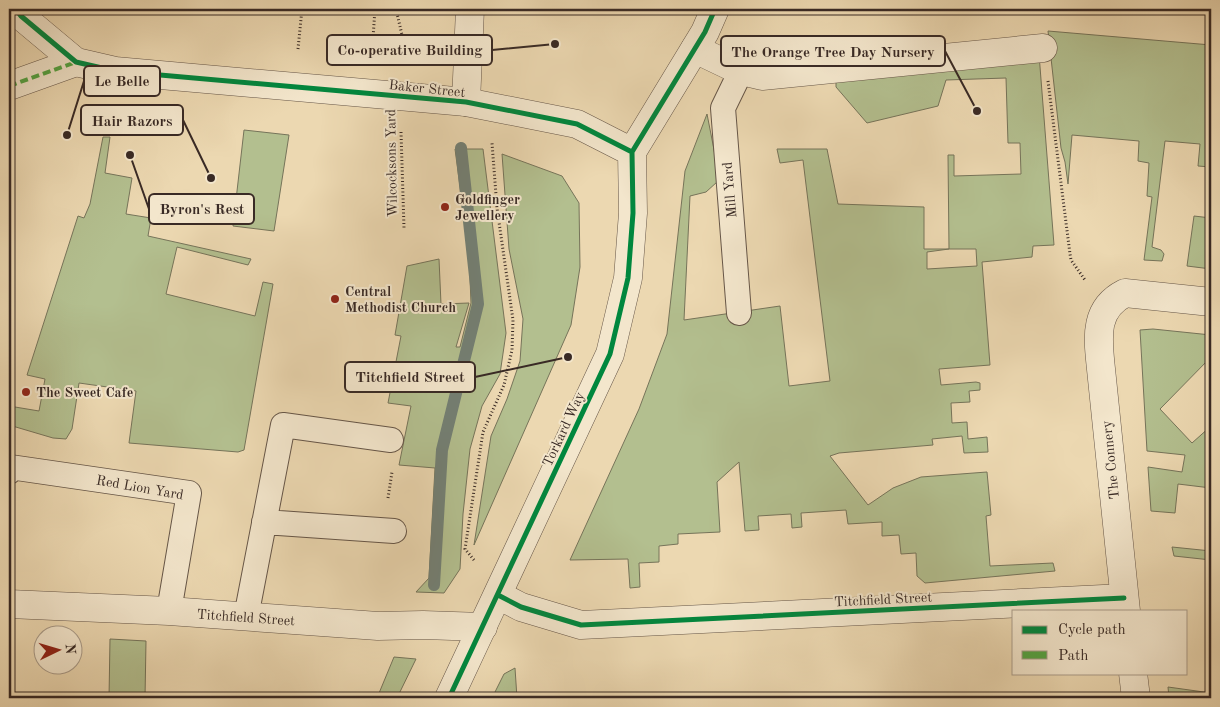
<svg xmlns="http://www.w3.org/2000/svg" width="1220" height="707" viewBox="0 0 1220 707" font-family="'Old Standard TT',serif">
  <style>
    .green { fill: #b3bf8f; stroke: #76745a; fill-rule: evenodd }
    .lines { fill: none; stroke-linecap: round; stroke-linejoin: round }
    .stream { stroke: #738075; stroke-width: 12 }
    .service-casing { stroke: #665648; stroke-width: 26 }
    .pedestrian-casing { stroke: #665648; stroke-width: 29 }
    .minor-casing { stroke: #665648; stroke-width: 29 }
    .tertiary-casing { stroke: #665648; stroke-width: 29 }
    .path { stroke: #392a25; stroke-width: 3; stroke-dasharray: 1 2.5; stroke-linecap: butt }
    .service { stroke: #f3e6cc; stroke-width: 24 }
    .pedestrian { stroke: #f3e6cc; stroke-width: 28 }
    .minor { stroke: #f3e6cc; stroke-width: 28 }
    .tertiary { stroke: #f3e6cc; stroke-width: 28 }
    .quiet { stroke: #53a442; stroke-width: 4; stroke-dasharray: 8 4; stroke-linecap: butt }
    .cycleway-casing { stroke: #f3e6cc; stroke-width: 8 }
    .cycleway { stroke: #00873e; stroke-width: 5 }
    .poi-dot { fill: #8f2418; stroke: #f3e6cc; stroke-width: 2 }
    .labels { text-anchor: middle; stroke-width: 4; stroke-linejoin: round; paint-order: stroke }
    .street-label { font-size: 14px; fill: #392a25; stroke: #f3e6cc }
    .poi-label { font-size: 14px; font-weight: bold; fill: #392a25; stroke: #f3e6cc; text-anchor: start }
    .leader { fill: none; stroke: #392a25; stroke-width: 2 }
    .callout-dot { fill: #392a25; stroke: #f3e6cc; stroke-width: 2 }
    .callout { fill: #f3e6cc; stroke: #392a25; stroke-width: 2 }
    .callout-label { font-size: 15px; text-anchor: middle; font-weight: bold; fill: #392a25 }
  </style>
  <rect width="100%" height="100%" fill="#ecd8b1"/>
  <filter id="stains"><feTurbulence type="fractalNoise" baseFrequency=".004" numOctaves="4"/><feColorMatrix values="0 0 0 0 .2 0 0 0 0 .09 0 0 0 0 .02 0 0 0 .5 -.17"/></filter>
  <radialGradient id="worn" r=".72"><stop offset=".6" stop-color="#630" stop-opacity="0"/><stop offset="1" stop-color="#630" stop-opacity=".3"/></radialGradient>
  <path class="green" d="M1048,31L1211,45V167L1198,166L1200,144L1165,141L1152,247L1161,250L1164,254L1162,261L1144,260L1152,197L1147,196L1149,163L1138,161L1139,141L1072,135L1068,184L1065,162L1061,148Z
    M1039,54L1054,245L1033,246L1032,257L982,262L990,365L939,369L941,385L976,382L980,383V390L969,391L970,402L951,403L952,423L967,422L968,439L987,437L988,452L964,453L962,436L932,439L933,445L839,453L830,456L868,505L893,488L921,477L987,472L991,515L986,516L990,566L1053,563L1055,571L925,583L917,576L916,553L901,554L899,535L882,536V522L848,524L846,510L801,513L802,527L792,528L791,514L758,516L759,530L745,531L739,462L717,482L720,532L678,534V544L659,546V562L639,563L640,587L630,588L628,559L570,560L639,409L667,334L685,171L707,114L717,165V182L706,192L690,196L684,320L780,306L789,386L830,381L803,160L780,163L777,149H827L838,204L924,207V249H949L948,155H954V176L1021,174L1020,143H1008L1006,78L946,80L938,106L867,123L836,87V76ZM949,249H976L977,266L927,269V252Z
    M244,130L289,135L274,231L233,226Z
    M103,137H110L105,173L132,178L126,214L151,218L148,236L251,259L248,265L177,247L166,294L255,316L263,282L273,284L244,450L238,452L129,443L136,391L79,383L72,429L66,439L53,438L9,425V406L39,411L45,379L27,375L78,216L84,218L90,204Z
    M455,149H483L506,333L500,374L482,406L470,449L463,514L460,569L444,593L416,592L429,578L435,468L399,465L411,406L388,403L401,336L395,335L407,266L439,259L441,304L469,303L456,347H460L471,303L469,254Z
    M502,154L562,176L579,203L580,267L571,325L474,545L491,436L507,399L520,361L523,319L509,249Z
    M1194,216L1211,218V269L1187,266Z
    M1153,329L1211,335V357L1160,409L1192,443L1211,426V488L1178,484L1175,513L1151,511L1148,467L1182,472L1185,455L1147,451L1140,330Z
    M1172,547L1211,551V560L1174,556Z
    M110,639L146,641L145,698H109Z
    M394,657L416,659L397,698H377Z
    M515,668L517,698H492L504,674Z
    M1168,687L1211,693V698H1169Z
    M1071,693V698H984Z"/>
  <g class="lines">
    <path class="stream" d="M434,585L442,450L478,304L461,148"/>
    <defs>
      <path id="service" d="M739,313L723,108L741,71
        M9,472L10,467L189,493L169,611
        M264,522L394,531
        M246,617L283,425L391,440"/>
      <path id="pedestrian" d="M9,86L76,62"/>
      <path id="minor" d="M695,49L741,71L762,76L1043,48
        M466,102L470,9
        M498,595L521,607L581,625L1124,598
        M9,604L169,611L378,626L423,625L483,627
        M1126,611L1101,369C1098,339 1093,309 1125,293L1211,302
        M1133,673L1136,698"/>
      <path id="tertiary" d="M16,9L21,16L76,62L115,71L466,102L577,124L632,152
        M632,152L705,32L715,9
        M449,698L610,354L628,278L633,213L632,152"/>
    </defs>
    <use href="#service" class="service-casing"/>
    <use href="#pedestrian" class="pedestrian-casing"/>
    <use href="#minor" class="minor-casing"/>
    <use href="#tertiary" class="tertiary-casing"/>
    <path class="path" d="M396,9L402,35V60
      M298,49L302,9
      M372,53L375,9
      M1048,81L1070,254L1071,260L1085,280
      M401,132L404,228
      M388,498L392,472
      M474,560L465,549L483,432L504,385L512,350L513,320L497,208L492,143"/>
    <use href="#service" class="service"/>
    <use href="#pedestrian" class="pedestrian"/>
    <use href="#minor" class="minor"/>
    <use href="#tertiary" class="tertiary"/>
    <path class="quiet" d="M9,86L76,62"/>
    <defs>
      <path id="cycleway" d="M16,9L21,16L76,62L115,71L466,102L577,124L632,152
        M632,152L705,32L715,9
        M498,595L521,607L581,625L1124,598
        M449,698L610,354L628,278L633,213L632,152"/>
    </defs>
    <use href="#cycleway" class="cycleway-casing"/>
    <use href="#cycleway" class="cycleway"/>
  </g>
  <g class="poi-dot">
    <circle cx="445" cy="207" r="5"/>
    <circle cx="335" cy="299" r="5"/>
    <circle cx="26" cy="392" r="5"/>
  </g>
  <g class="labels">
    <g class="street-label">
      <text transform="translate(427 88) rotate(6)" y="5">Baker Street</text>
      <text transform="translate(391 163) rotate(-91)" y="5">Wilcocksons Yard</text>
      <text transform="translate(729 190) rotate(-95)" y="5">Mill Yard</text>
      <text transform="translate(563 429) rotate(-65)" y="5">Torkard Way</text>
      <text transform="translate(1110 460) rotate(-96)" y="5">The Connery</text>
      <text transform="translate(140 487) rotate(10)" y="5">Red Lion Yard</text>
      <text transform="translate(883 599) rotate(-3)" y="5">Titchfield Street</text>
      <text transform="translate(246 617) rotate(4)" y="5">Titchfield Street</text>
    </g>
    <g class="poi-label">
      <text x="455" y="204">Goldfinger<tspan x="455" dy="16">Jewellery</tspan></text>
      <text x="345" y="296">Central<tspan x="345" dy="16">Methodist Church</tspan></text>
      <text x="36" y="397">The Sweet Cafe</text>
    </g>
  </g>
  <path class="leader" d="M555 44L492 50M977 111L945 51M67 135L84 81M211 178L183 120M130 155L149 209M568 357L475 377"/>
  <g class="callout-dot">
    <circle cx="555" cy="44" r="5"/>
    <circle cx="977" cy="111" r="5"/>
    <circle cx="67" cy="135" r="5"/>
    <circle cx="211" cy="178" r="5"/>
    <circle cx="130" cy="155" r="5"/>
    <circle cx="568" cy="357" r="5"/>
  </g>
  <g class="callout">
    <rect x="327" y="35" width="165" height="30" rx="5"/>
    <rect x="721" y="36" width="224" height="30" rx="5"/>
    <rect x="84" y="66" width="76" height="30" rx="5"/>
    <rect x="81" y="105" width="102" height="30" rx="5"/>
    <rect x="149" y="194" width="105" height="30" rx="5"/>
    <rect x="345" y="362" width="130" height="30" rx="5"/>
  </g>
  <g class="callout-label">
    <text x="410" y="55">Co-operative Building</text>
    <text x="833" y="57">The Orange Tree Day Nursery</text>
    <text x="122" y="86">Le Belle</text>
    <text x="132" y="126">Hair Razors</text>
    <text x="202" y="214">Byron's Rest</text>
    <text x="410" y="382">Titchfield Street</text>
  </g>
  <rect width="1220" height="707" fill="none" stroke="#ecd8b1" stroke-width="30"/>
  <rect x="10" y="10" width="1200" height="687" fill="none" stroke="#392a25" stroke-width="2.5"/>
  <rect x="15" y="15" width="1190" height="677" fill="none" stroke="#392a25"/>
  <rect x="1012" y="610" width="175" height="65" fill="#f3e6cc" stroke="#a99b89"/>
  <rect x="1022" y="626" width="25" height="8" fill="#00873e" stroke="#a99b89"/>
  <text x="1058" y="634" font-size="15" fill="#392a25">Cycle path</text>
  <rect x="1022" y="651" width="25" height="8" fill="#53a442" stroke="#a99b89"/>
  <text x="1058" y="660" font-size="15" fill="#392a25">Path</text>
  <g transform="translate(58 650) rotate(85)"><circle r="24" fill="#f3e6cc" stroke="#a99b89"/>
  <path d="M0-4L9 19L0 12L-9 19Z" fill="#8f2418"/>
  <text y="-8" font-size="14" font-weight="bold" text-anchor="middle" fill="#392a25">N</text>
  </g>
  <rect width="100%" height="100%" filter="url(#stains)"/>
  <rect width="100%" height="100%" fill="url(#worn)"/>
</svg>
